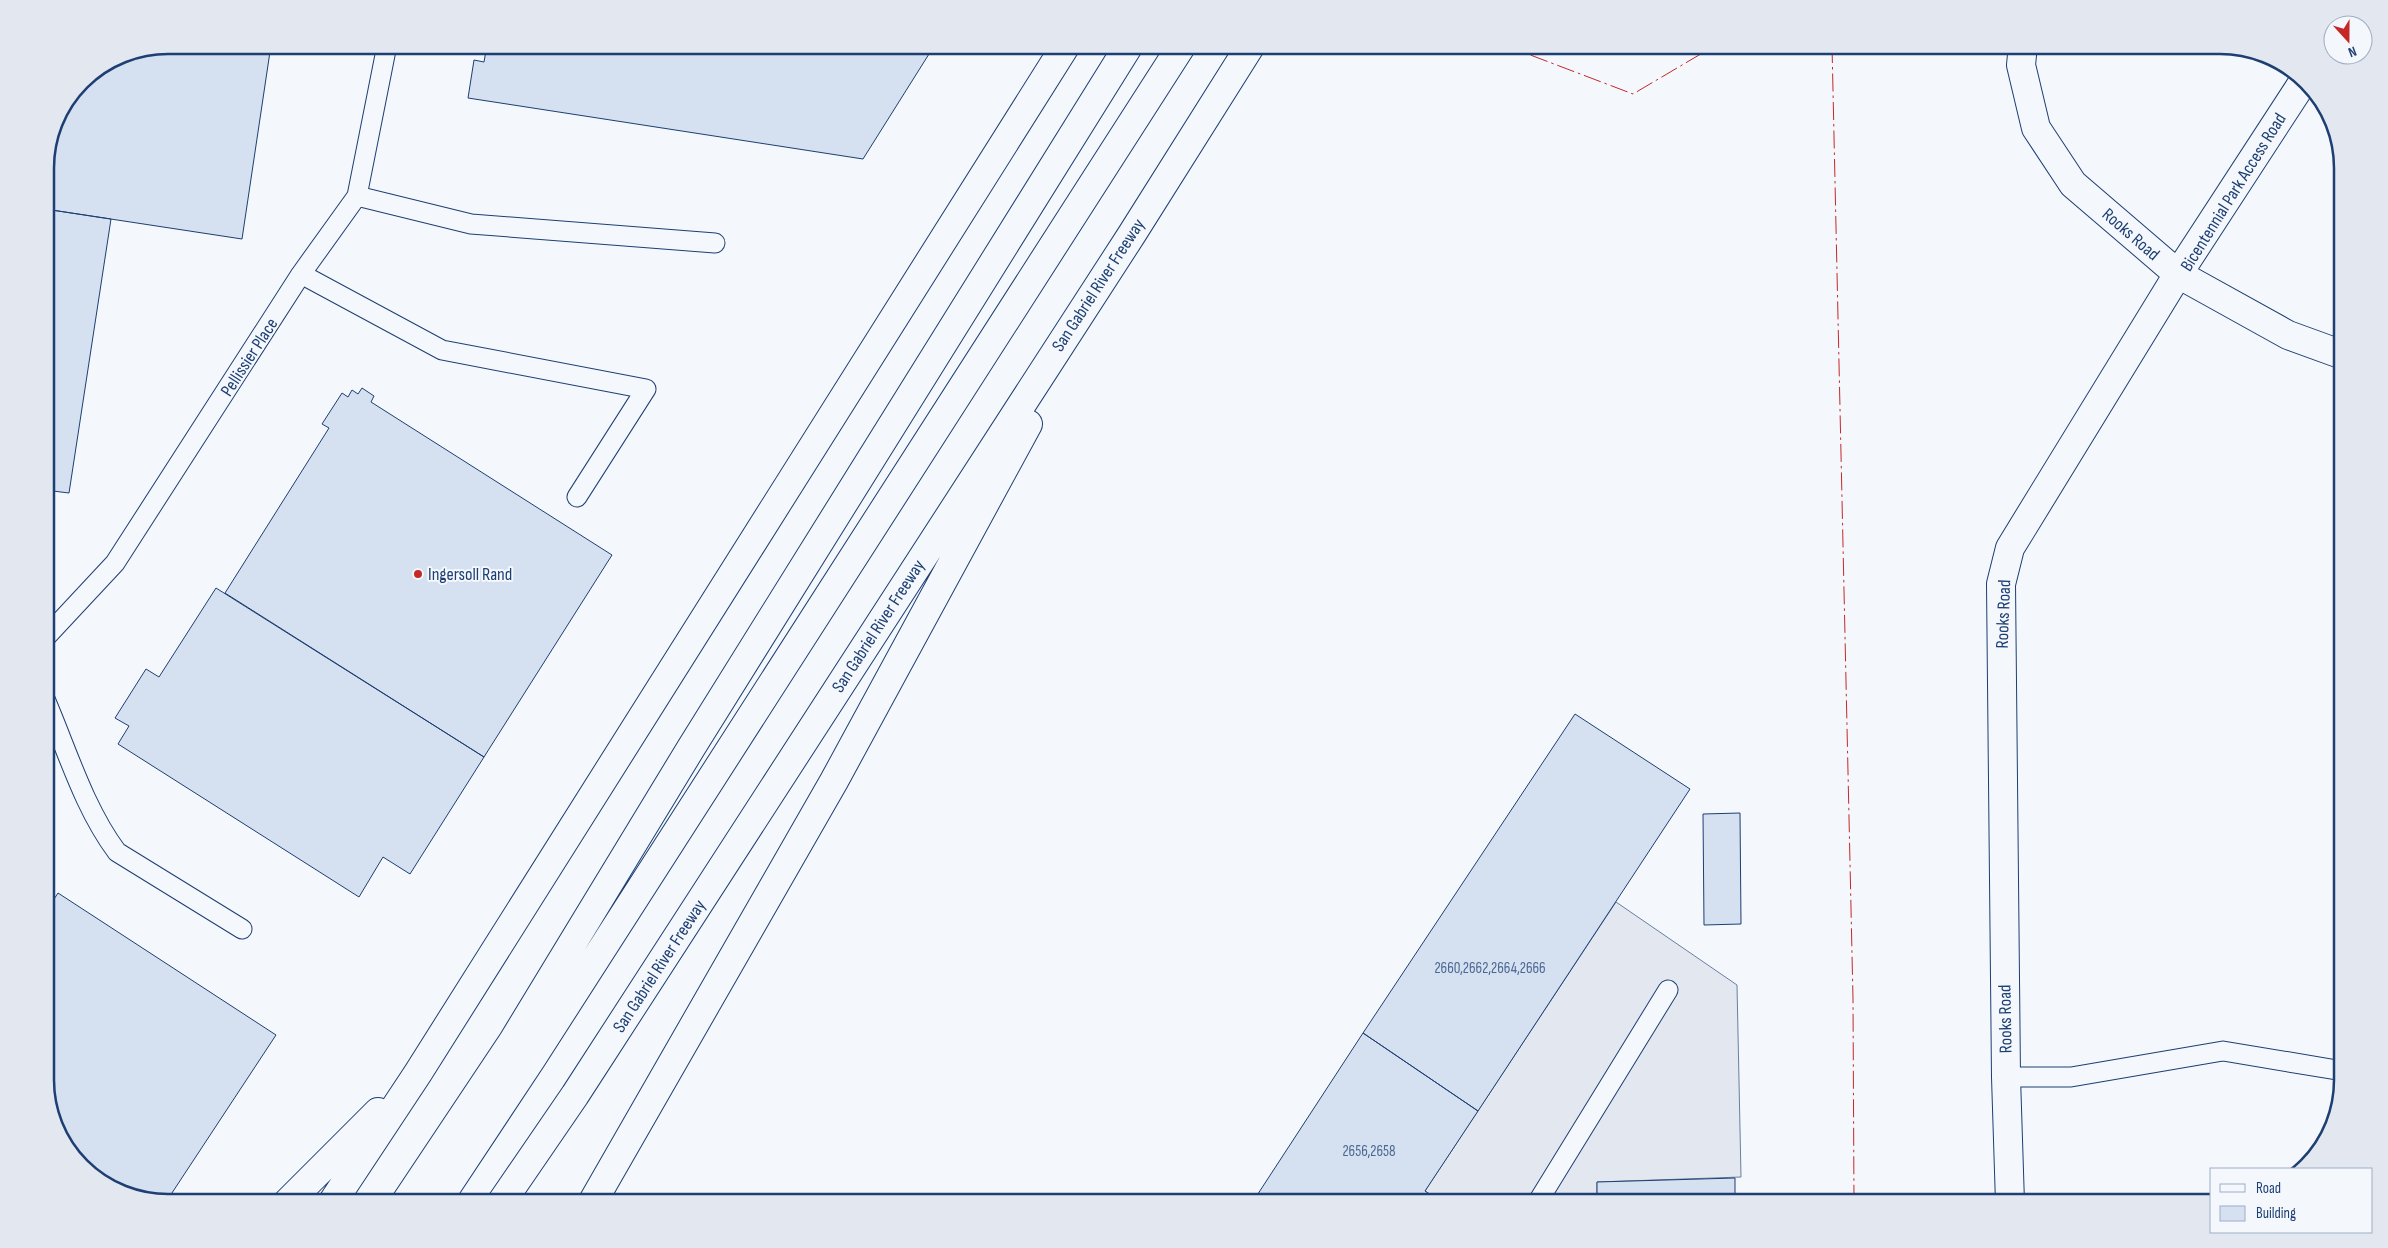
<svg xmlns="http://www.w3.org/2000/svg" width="2388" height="1248" viewBox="0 0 2388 1248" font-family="'Sofia Sans Condensed',sans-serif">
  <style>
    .parking { fill: #e3e8f0; stroke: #687fa3 }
    .building { fill: #d5e0f0; stroke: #1d3f73 }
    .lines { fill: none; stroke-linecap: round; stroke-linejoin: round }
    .service-casing { stroke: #1d3f73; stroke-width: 21 }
    .minor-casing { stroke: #1d3f73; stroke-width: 30 }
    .tertiary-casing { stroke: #1d3f73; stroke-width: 30 }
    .motorway-casing { stroke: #1d3f73; stroke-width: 30 }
    .service { stroke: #f4f7fb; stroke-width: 19 }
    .minor { stroke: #f4f7fb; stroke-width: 28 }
    .tertiary { stroke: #f4f7fb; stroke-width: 28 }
    .motorway { stroke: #f4f7fb; stroke-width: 28 }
    .power { stroke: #c62828; stroke-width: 1; stroke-dasharray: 18 4 2.5 4; stroke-linecap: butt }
    .poi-dot { fill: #c62828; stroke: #f4f7fb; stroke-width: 2 }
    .labels { text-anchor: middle; stroke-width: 4; stroke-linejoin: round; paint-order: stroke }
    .number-label { font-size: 15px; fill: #4b6792 }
    .street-label { font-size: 18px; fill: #1d3f73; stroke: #f4f7fb }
    .poi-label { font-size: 18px; fill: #1d3f73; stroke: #f4f7fb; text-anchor: start }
    .rim { fill: none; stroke: #1d3f73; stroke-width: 2.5 }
  </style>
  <rect width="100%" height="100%" fill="#f4f7fb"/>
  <path class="parking" d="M1616,902L1737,985L1741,1177L1597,1182V1203H1443L1425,1191Z"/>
  <path class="building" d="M168,45H271L242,239L45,209V160L54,121L81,81L121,54Z
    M487,45H930L929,54L863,159L468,98L474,60L484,62Z
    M45,209L111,219L69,493L45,490Z
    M362,388L374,396L371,402L612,555L484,757L225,593L329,428L322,424L342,393L348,397L352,390L358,394Z
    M216,588L484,757L410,874L383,857L359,897L118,744L129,726L115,718L146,669L159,677Z
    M1575,714L1690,789L1478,1111L1363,1033Z
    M1740,813L1741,924L1704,925L1703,814Z
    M58,893L276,1035L166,1202L113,1190L66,1148L45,1089V913Z
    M1363,1033L1478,1111L1425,1191L1443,1203H1252Z
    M1735,1178V1203H1597V1182Z"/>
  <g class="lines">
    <defs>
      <path id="service" d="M357,196L471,224L715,243
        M301,274L442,350L646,389L577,497
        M45,638L115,563L301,274L357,196L387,45
        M45,699C67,750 84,808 117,852L242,929
        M2006,1077H2071L2223,1051L2343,1071
        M1537,1203L1668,990"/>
      <path id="minor" d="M2303,82L2178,274L2288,335L2343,355"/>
      <path id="tertiary" d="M2010,1203L2006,1077L2001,584L2010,548L2178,274L2073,184L2036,128L2021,65L2023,45"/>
      <path id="motorway" d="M287,1203L378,1112
        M332,1203L418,1073L1066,45
        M405,1203L513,1041L691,748L1129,45
        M436,1203L532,1058L1182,45
        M501,1203L575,1095L1132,234L1251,45
        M592,1203L834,781L1028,424"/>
    </defs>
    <use href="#service" class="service-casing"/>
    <use href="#minor" class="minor-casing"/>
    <use href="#tertiary" class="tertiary-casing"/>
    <use href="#motorway" class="motorway-casing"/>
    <use href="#service" class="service"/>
    <use href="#minor" class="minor"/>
    <use href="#tertiary" class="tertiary"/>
    <use href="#motorway" class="motorway"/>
    <path class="power" d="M1504,45L1633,94L1716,45
      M1832,45L1853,999L1854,1203"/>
  </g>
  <circle class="poi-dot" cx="418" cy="574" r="5"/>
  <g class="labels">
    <g class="number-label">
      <text x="1490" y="973">2660,2662,2664,2666</text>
      <text x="1369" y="1156">2656,2658</text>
    </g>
    <g class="street-label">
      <text transform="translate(2233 192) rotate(-58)" y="6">Bicentennial Park Access Road</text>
      <text transform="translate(2131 234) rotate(41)" y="6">Rooks Road</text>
      <text transform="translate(1098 285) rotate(-57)" y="6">San Gabriel River Freeway</text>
      <text transform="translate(249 357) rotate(-57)" y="6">Pellissier Place</text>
      <text transform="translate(2003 614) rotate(-88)" y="6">Rooks Road</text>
      <text transform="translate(878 626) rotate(-57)" y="6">San Gabriel River Freeway</text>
      <text transform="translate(659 966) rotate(-57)" y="6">San Gabriel River Freeway</text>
      <text transform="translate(2005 1019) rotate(-91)" y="6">Rooks Road</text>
    </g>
    <g class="poi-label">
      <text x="428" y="580">Ingersoll Rand</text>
    </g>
  </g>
  <path d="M0 0H2388V1248H0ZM168 54H2220A114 114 0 0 1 2334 168V1080A114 114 0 0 1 2220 1194H168A114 114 0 0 1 54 1080V168A114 114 0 0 1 168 54Z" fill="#e3e8f0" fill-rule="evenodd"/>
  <path class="rim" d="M168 54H2220A114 114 0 0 1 2334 168V1080A114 114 0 0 1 2220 1194H168A114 114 0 0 1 54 1080V168A114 114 0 0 1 168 54Z"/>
  <rect x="2210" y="1168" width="162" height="65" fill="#f4f7fb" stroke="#9eadc5"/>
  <rect x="2220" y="1184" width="25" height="8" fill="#f4f7fb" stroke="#9eadc5"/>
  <text x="2256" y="1193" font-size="15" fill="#1d3f73">Road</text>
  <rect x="2220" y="1206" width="25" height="15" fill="#d5e0f0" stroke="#9eadc5"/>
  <text x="2256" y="1218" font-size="15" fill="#1d3f73">Building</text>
  <g transform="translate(2348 40) rotate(159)"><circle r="24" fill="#f4f7fb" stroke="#9eadc5"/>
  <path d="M0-4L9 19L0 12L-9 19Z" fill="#c62828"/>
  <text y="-8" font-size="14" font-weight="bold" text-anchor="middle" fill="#1d3f73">N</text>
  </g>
</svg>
